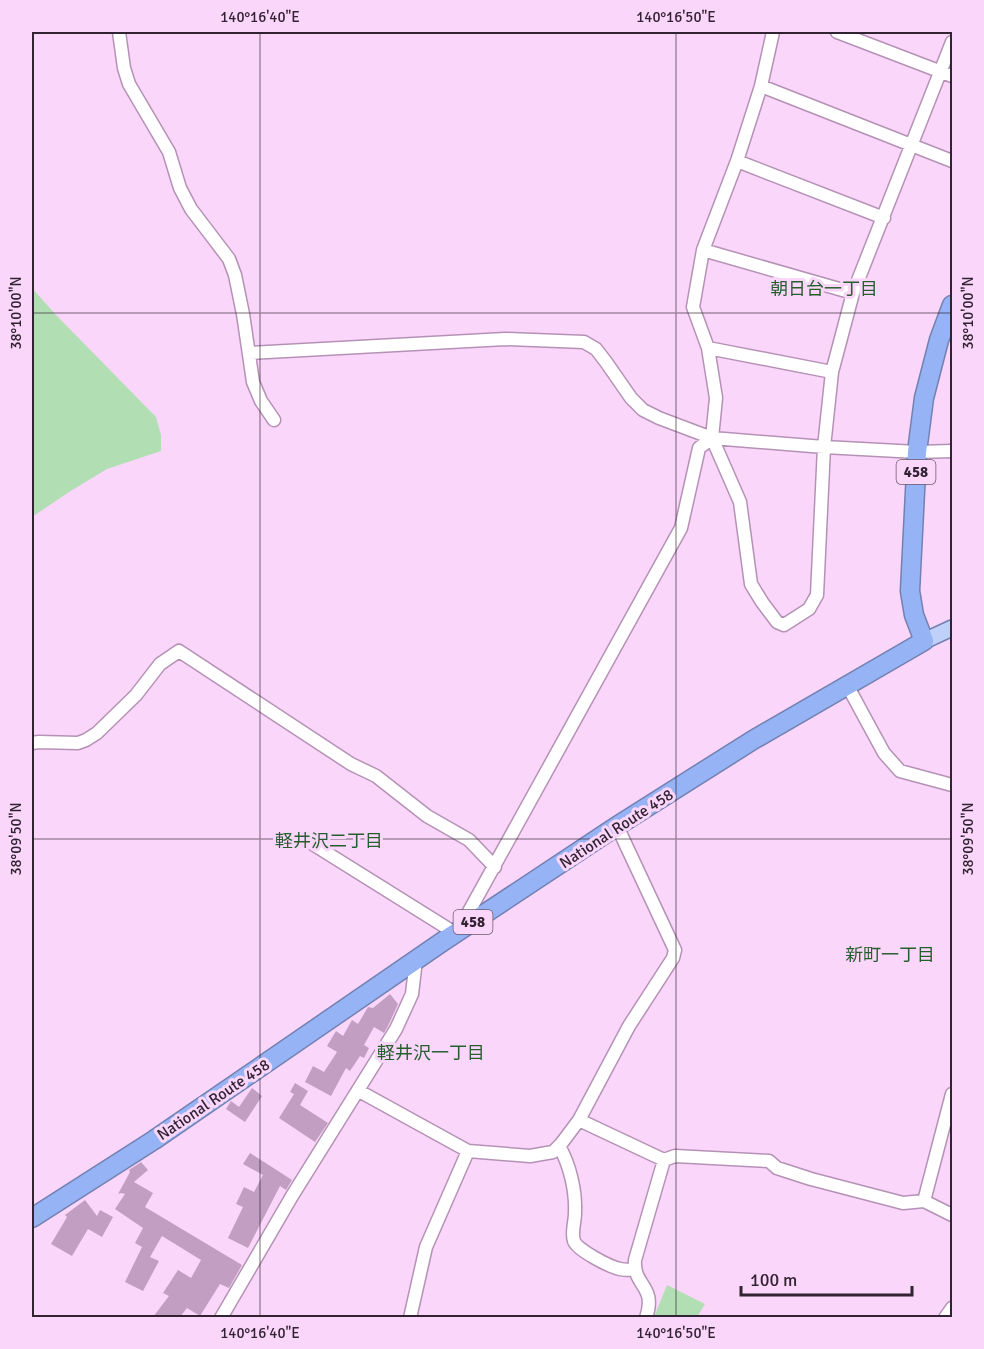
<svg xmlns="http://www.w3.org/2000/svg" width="984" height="1349" viewBox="0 0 984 1349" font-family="Signika,'Noto Sans JP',sans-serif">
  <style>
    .green { fill: #b1dfb3 }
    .building { fill: #c29fc2 }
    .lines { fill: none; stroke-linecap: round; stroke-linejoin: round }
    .minor-casing { stroke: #b592b5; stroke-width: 15 }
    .major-casing { stroke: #7381b0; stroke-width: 18 }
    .highway-casing { stroke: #7381b0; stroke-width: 21 }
    .minor { stroke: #fff; stroke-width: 12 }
    .major { stroke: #c0d1f9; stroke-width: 15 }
    .highway { stroke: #96b3f5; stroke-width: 18 }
    .ticks { fill: none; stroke: #312331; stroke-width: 1.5; stroke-opacity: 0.45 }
    .labels { text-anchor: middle; stroke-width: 6; stroke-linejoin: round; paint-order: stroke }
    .shield { fill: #fbd6fb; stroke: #6e596e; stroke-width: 1.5 }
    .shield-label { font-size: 15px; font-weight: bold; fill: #312331 }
    .street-label { font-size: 16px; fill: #312331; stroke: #fbd6fb }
    .neighbourhood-label { font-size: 18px; fill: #255f2e; stroke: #fbd6fb }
    .neatline { fill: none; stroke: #312331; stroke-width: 2 }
    .ticks-label { font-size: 15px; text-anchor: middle; fill: #312331 }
  </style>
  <rect width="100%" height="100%" fill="#fbd6fb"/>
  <path class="green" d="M32,278V288L57,316L156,417L161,435V451L107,469L69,492L32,517Z
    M667,1285L705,1304L697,1317H654Z"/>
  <path class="building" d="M390,994L398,1004L388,1026L384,1033L374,1027L364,1045L369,1048L364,1058L360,1056L350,1071L346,1068L331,1096L305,1082L313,1066L324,1072L337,1052L327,1046L336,1031L343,1036L352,1020L358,1024L368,1007L373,1008Z
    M295,1083L308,1091L300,1105L328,1123L315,1142L279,1118L294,1094L290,1092Z
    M252,1088L262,1096L245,1122L226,1109L231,1101L239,1107Z
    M250,1153L292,1180L286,1190L280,1186L248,1248L228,1238L243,1207L236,1204L244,1187L254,1192L263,1175L243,1164Z
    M141,1162L148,1170L134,1182L153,1193L145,1207L242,1265L229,1288L220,1284L200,1316L187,1308L180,1317H153L169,1296L163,1293L178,1270L191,1278L201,1260L162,1236L150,1257L159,1261L143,1291L125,1282L142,1247L135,1243L143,1228L115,1209L125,1194L121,1193L118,1194L130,1172L129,1170Z
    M85,1200L97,1216L100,1210L113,1217L102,1237L88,1229L72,1256L51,1244L67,1217L65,1215Z"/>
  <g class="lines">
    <defs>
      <path id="minor" d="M119,32L124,68L129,84L169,152L180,188L191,209L229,259L235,275L243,314L253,382L261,401L274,420
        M773,32L761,86L737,161L703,250L693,307L708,348L716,398L712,438L740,502L751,584L762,602L777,622L784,625L809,609L817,595L824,447L832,372L853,293L952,42
        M837,32L952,76
        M761,86L952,161
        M737,161L884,218
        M703,250L853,293
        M708,348L832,372
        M249,353L505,339L584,342L596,349L606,362L631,398L643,410L659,418L712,438L824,447L917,452L952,451
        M847,685L884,753L900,771L952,785
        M32,743L39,742L78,743L86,740L97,733L136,695L160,664L179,651L351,764L376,776L427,816L469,840L495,867
        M303,838L455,933
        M461,926L681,528L699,448L712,438
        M359,1091L468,1151L530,1156L553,1152L561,1144L579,1120L629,1026L673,958L675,950L617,826
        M579,1120L664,1160L675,1156L769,1161L777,1168L811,1179L903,1203L924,1201L952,1215
        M559,1146C570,1165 576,1191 575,1213C575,1222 571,1233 574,1241C577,1250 610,1267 620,1269C625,1270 630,1270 634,1269
        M924,1201L952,1094
        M221,1318L292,1196L396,1029L412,994L416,960
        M410,1318L426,1247L468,1151
        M646,1318C657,1285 633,1287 635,1260L664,1160
        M945,1318L952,1308"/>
      <path id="major" d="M924,641L952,628"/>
      <path id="highway" d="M32,1218L154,1140L442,942L617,826L753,740L924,641L914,615L910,591L917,452L924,398L939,340L952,305"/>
    </defs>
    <use href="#minor" class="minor-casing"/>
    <use href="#major" class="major-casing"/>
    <use href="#highway" class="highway-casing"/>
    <use href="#minor" class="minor"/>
    <use href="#major" class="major"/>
    <use href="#highway" class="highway"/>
  </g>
  <path class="ticks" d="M260,32V1318M676,32V1318M32,313H952M32,839H952"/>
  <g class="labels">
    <g class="shield">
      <rect x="896.5" y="460" width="39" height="24" rx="4.5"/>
      <rect x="453.5" y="910" width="39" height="24" rx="4.5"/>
    </g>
    <g class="shield-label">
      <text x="916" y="477">458</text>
      <text x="473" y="927">458</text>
    </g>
    <g class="street-label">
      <text transform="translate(616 828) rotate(-33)" y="6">National Route 458</text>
      <text transform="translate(213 1099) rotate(-34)" y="6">National Route 458</text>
    </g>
    <g class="neighbourhood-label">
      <text x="824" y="295">朝日台一丁目</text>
      <text x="329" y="847">軽井沢二丁目</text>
      <text x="890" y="961">新町一丁目</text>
      <text x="431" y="1059">軽井沢一丁目</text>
    </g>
  </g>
  <rect width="984" height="1349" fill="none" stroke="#fbd6fb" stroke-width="66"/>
  <path d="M741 1286v9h171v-9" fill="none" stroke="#312331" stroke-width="3"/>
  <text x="750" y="1286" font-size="18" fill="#312331" stroke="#fbd6fb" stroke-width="4.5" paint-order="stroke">100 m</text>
  <rect x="33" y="33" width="918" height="1283" class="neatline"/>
  <g class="ticks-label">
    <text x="260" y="22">140°16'40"E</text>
    <text x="676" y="22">140°16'50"E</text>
    <text transform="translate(16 313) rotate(-90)" y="5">38°10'00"N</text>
    <text transform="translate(968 313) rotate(-90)" y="5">38°10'00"N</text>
    <text transform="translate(16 839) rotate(-90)" y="5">38°09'50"N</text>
    <text transform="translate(968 839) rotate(-90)" y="5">38°09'50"N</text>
    <text x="260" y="1338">140°16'40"E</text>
    <text x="676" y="1338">140°16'50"E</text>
  </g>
</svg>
